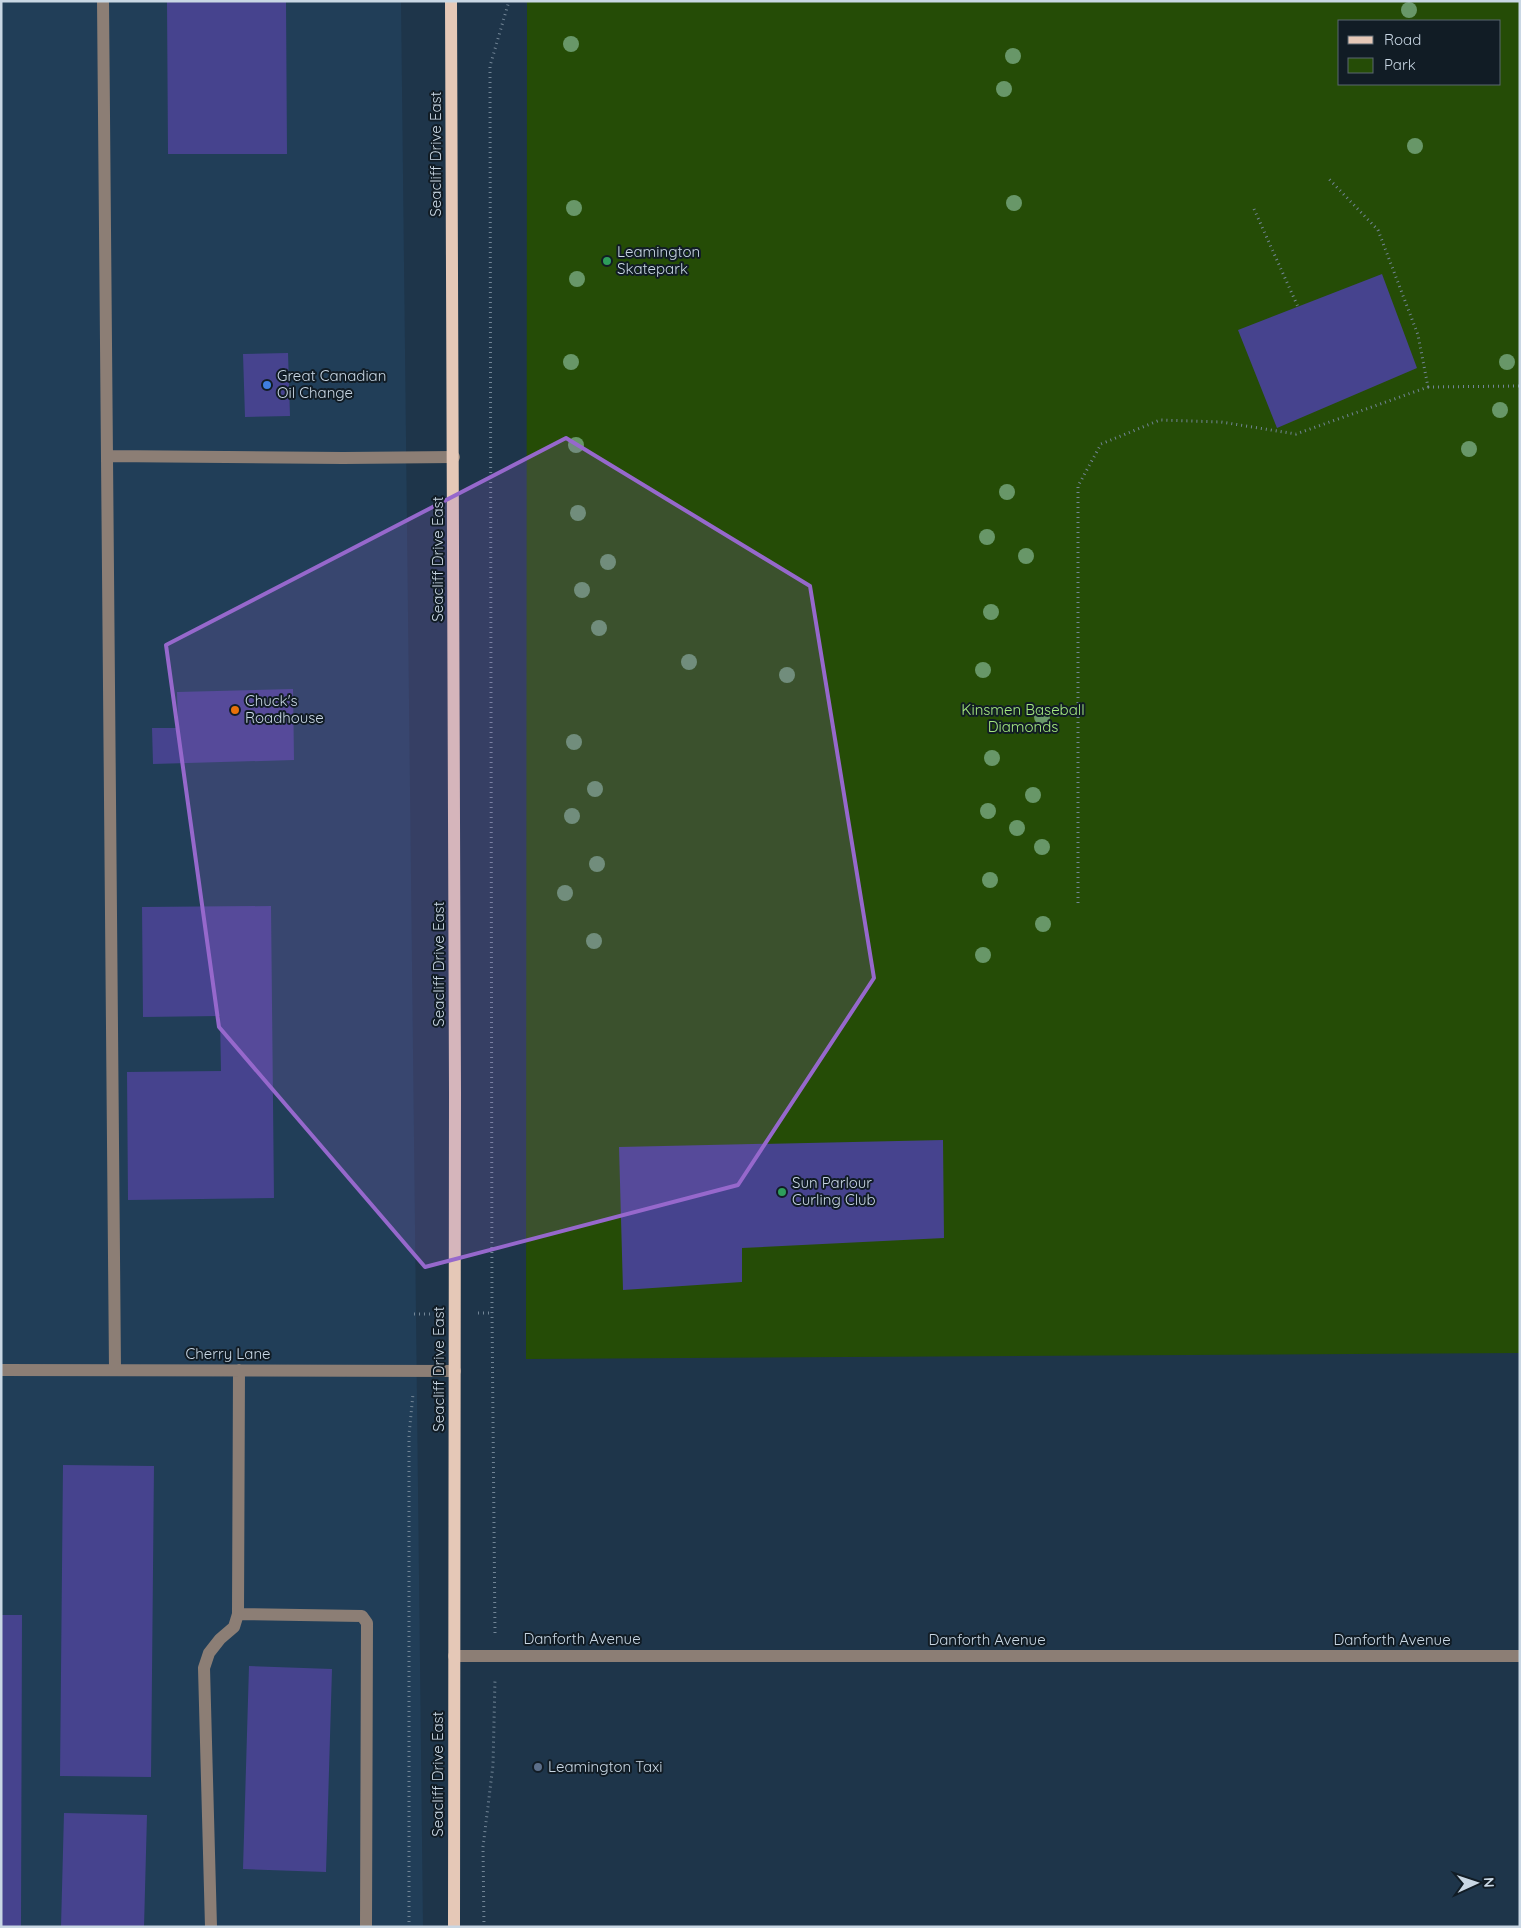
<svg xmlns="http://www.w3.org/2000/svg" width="1521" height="1928" viewBox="0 0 1521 1928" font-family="Quicksand,sans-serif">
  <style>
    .built { fill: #213e58 }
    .green { fill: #254c06; fill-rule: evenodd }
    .building { fill: #46438e }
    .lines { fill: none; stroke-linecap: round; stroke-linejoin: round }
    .path { stroke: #728596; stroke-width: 3; stroke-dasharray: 1 4; stroke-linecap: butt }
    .minor { stroke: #8c7e75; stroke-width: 12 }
    .major { stroke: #e5c8b7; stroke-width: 12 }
    .tree { fill: #689768 }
    .marked { fill: #9668cc; fill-opacity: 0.2; stroke: #9668cc; stroke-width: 4; stroke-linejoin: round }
    .leisure-dot { fill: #2e9e5b; stroke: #111c25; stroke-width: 2 }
    .shop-dot { fill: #3f7fe0; stroke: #111c25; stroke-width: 2 }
    .food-dot { fill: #e8710a; stroke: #111c25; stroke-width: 2 }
    .service-dot { fill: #5c6f8a; stroke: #111c25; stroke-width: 2 }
    .labels { text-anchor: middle; stroke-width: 4; stroke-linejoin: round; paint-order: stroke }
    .street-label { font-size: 15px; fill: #c9d7e4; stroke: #111c25 }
    .poi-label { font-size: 15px; fill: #c9d7e4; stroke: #111c25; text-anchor: start }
    .park-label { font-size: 15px; fill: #a5e880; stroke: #111c25 }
  </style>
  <rect width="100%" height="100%" fill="#1e354a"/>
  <path class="built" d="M1,1H401L423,1927H1Z"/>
  <path class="green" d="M527,1H1520V1353L526,1359ZM1340,21H1500V84H1340Z"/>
  <path class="building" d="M167,1H286L287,154H168Z
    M1382,274L1417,368L1277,428L1238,330Z
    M288,353L290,416L245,417L243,354Z
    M293,689L294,760L153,764L152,728H178L177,692Z
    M271,906L274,1198L128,1200L127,1072L221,1071L220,1016L143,1017L142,907Z
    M943,1140L944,1238L742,1248V1282L623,1290L619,1147Z
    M63,1465L154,1466L151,1777L60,1776Z
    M1,1615H22L21,1927H1Z
    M249,1666L332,1669L326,1872L243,1869Z
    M64,1813L147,1815L144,1927H61Z"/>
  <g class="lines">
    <path class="path" d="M1254,209L1298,307
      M1428,387L1520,386
      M1078,903V486L1101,444L1160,420L1221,422L1296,434L1428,387L1418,335L1378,230L1328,178
      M478,1313H492
      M414,1314H431
      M495,1633L492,1313L490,66L509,1
      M409,1927V1435L413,1394
      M484,1927L483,1847L493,1765L495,1679"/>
    <path class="minor" d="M103,1L115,1370
      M107,456L343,458L454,457
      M1,1370L455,1371
      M238,1614L362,1616L367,1623L366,1927
      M454,1656H1520
      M211,1927L204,1668L209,1653L220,1639L234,1627L238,1614L239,1370"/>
    <path class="major" d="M451,1L455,1093L454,1927"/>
  </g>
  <g class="tree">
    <circle cx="1409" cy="10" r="8"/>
    <circle cx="571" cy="44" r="8"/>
    <circle cx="1013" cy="56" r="8"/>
    <circle cx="1004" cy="89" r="8"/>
    <circle cx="1415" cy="146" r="8"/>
    <circle cx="1014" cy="203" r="8"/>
    <circle cx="574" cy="208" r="8"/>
    <circle cx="577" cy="279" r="8"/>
    <circle cx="571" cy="362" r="8"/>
    <circle cx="1507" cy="362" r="8"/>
    <circle cx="1500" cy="410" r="8"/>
    <circle cx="576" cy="445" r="8"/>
    <circle cx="1469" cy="449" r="8"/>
    <circle cx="1007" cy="492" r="8"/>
    <circle cx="578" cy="513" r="8"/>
    <circle cx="987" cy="537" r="8"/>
    <circle cx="1026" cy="556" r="8"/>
    <circle cx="608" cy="562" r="8"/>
    <circle cx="582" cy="590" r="8"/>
    <circle cx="991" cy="612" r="8"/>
    <circle cx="599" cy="628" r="8"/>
    <circle cx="689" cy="662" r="8"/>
    <circle cx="983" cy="670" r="8"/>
    <circle cx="787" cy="675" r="8"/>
    <circle cx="1042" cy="717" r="8"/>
    <circle cx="574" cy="742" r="8"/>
    <circle cx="992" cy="758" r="8"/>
    <circle cx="595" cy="789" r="8"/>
    <circle cx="1033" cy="795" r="8"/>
    <circle cx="988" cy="811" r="8"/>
    <circle cx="572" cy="816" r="8"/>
    <circle cx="1017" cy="828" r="8"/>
    <circle cx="1042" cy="847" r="8"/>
    <circle cx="597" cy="864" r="8"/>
    <circle cx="990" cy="880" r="8"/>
    <circle cx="565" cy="893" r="8"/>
    <circle cx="1043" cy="924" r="8"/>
    <circle cx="594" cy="941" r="8"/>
    <circle cx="983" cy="955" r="8"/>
  </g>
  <path class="marked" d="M566,438L810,586L874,978L738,1185L425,1267L219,1027L166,645Z"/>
  <g class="leisure-dot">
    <circle cx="607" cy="261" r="5"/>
    <circle cx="782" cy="1192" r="5"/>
  </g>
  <circle class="shop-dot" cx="267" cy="385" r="5"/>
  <circle class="food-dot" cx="235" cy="710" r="5"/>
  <circle class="service-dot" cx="538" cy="1767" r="5"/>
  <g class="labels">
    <g class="street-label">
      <text transform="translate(436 154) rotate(-90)" y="5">Seacliff Drive East</text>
      <text transform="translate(438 559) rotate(-90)" y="5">Seacliff Drive East</text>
      <text transform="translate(439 964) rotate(-90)" y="5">Seacliff Drive East</text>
      <text x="228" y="1359">Cherry Lane</text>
      <text transform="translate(439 1369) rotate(-90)" y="5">Seacliff Drive East</text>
      <text x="582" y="1644">Danforth Avenue</text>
      <text x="987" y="1645">Danforth Avenue</text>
      <text x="1392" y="1645">Danforth Avenue</text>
      <text transform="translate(438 1774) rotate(-90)" y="5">Seacliff Drive East</text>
    </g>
    <g class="poi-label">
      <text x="617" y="257">Leamington<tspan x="617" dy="17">Skatepark</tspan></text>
      <text x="277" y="381">Great Canadian<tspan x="277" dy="17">Oil Change</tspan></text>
      <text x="245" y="706">Chuck's<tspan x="245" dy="17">Roadhouse</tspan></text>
      <text x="792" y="1188">Sun Parlour<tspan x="792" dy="17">Curling Club</tspan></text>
      <text x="548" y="1772">Leamington Taxi</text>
    </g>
    <g class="park-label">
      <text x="1023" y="715">Kinsmen Baseball<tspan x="1023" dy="17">Diamonds</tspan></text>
    </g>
  </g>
  <rect width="1521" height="1928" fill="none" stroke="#c9d7e4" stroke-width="5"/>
  <rect x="1338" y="20" width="162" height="65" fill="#111c25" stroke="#5b6771"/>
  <rect x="1348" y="36" width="25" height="8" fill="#e5c8b7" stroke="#5b6771"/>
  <text x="1384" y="45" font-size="15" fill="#c9d7e4">Road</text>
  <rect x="1348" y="58" width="25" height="15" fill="#254c06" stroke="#5b6771"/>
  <text x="1384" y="70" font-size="15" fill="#c9d7e4">Park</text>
  <g transform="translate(1476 1883) rotate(87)" stroke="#111c25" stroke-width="4" paint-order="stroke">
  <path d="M0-4L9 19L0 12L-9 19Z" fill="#c9d7e4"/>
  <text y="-8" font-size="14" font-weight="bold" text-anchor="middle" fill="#c9d7e4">N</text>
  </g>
</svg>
